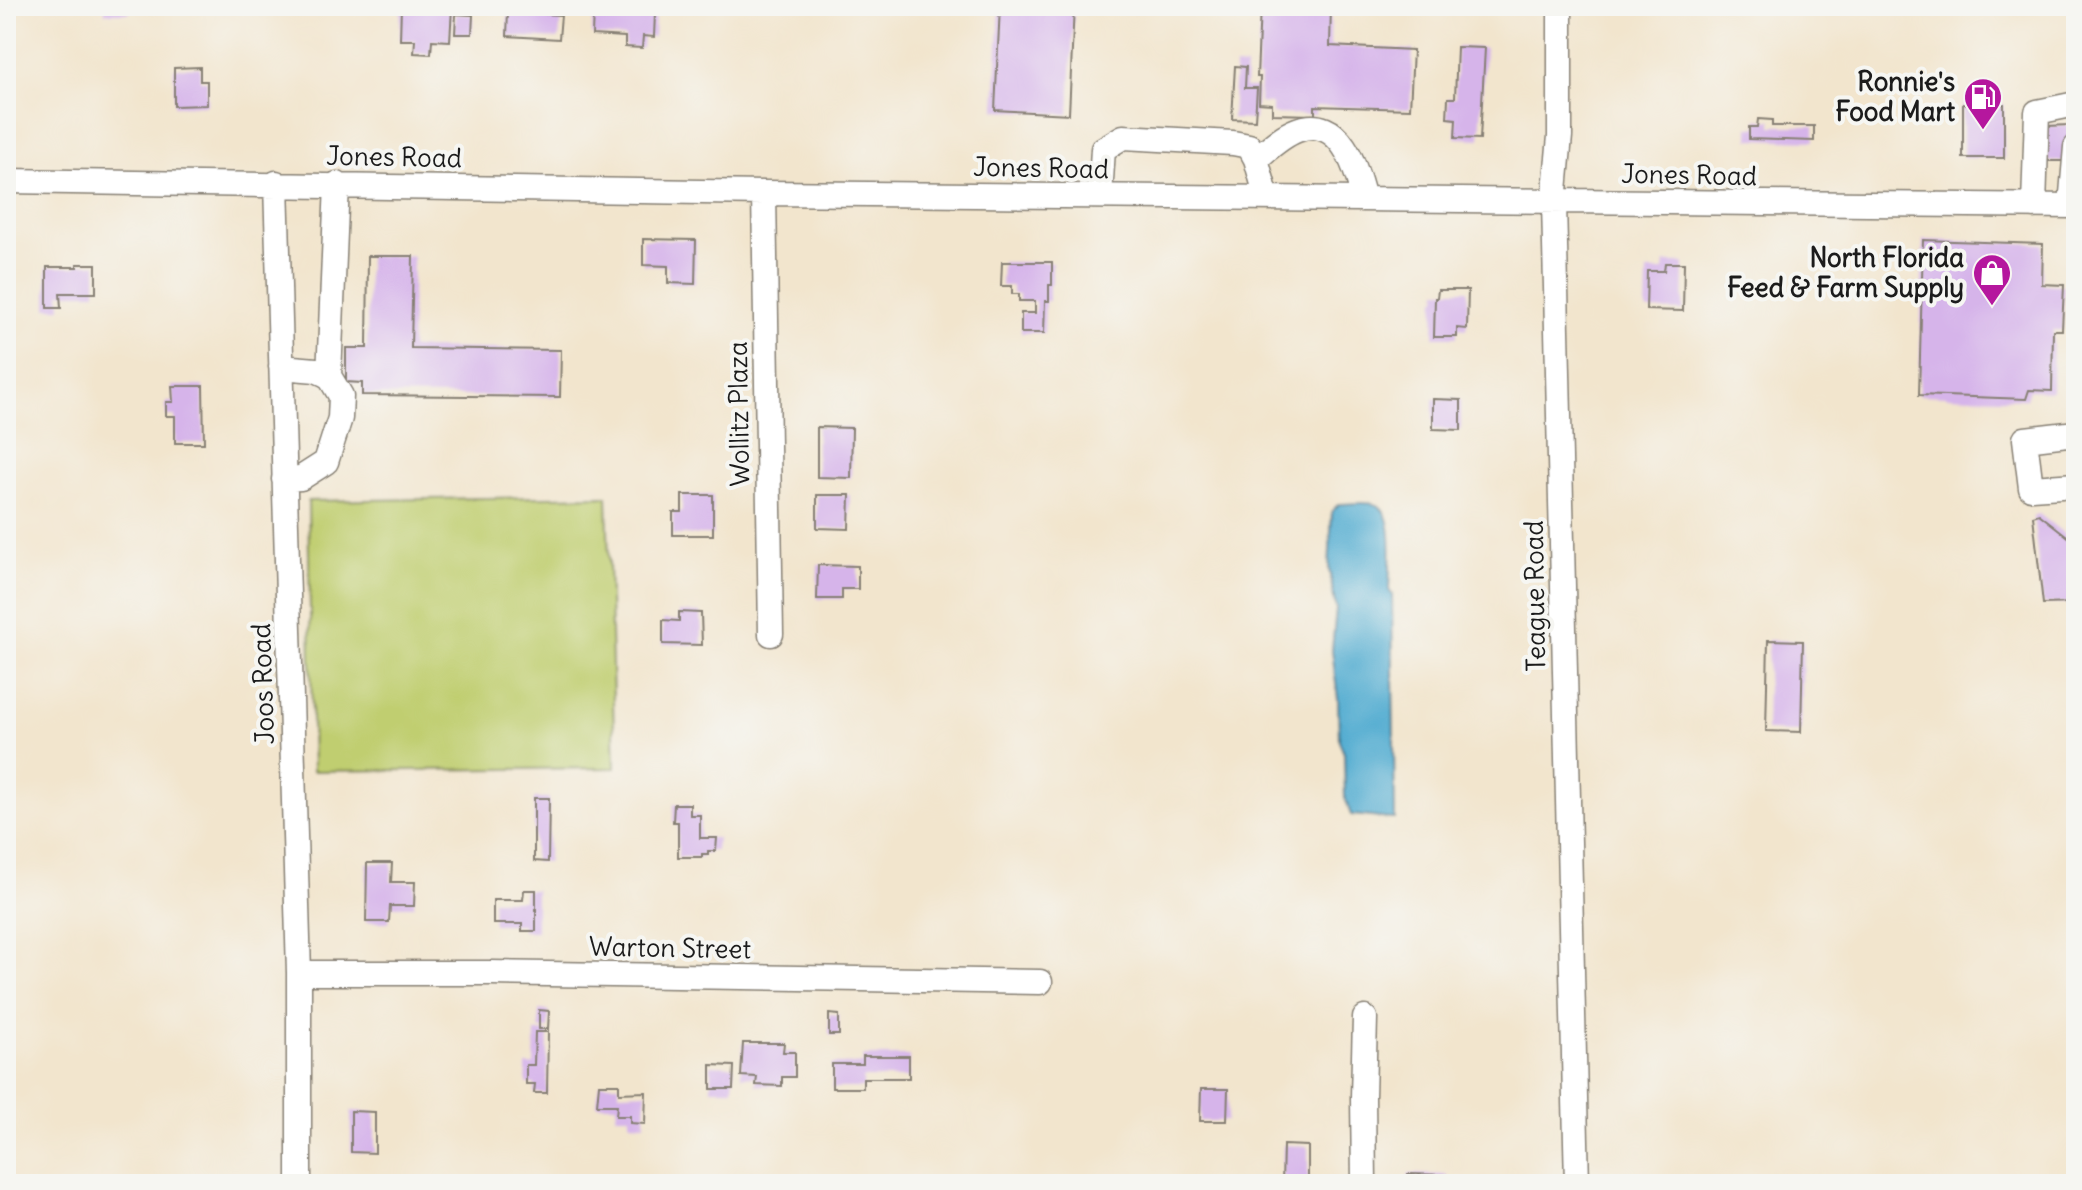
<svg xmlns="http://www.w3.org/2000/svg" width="2082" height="1190" viewBox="0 0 2082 1190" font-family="Delius,sans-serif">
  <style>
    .green { fill: #c0ce70; stroke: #6e7546; stroke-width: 2 }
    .water { fill: #54add1; stroke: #386476; stroke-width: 2 }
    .building { fill: #d6b4ea }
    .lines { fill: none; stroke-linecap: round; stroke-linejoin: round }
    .minor-casing { stroke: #878074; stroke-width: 27 }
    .minor { stroke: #fff; stroke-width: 24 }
    .labels { text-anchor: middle; stroke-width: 8; stroke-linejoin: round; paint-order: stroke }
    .poi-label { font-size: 26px; font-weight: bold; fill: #1c1c1c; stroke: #f6f6f2; text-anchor: end }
    .street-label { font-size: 26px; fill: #1c1c1c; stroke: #f6f6f2 }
  </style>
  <rect width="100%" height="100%" fill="#f6f6f2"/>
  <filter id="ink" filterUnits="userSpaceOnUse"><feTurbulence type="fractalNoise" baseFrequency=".0125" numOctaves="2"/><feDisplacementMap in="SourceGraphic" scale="16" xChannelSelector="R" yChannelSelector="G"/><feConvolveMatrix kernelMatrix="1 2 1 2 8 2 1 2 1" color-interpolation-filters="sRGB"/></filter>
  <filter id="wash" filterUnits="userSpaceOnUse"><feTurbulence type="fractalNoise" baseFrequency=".006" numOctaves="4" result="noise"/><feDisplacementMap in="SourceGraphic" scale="32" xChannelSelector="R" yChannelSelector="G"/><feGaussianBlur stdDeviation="1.8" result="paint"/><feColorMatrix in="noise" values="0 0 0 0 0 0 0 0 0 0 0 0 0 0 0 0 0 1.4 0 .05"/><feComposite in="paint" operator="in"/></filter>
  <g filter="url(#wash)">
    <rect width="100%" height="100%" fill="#f2e5cd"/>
    <path class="green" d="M607,496L615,768L313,771L308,501Z"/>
    <path class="water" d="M1339,504C1350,504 1367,501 1377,505C1397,514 1389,571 1389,590L1392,595L1395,819C1380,819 1368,816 1351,815L1345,798L1344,753L1339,741L1338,699L1332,650L1336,609L1329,569L1332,511Z"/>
    <g id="blocks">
      <path class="building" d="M105,6H130V13H105Z
        M401,6L452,8L450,41L432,40L431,54L414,53L415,40H400Z
        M1000,6H1074L1069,114L995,110Z
        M1260,6H1331L1330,46L1413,50L1410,109L1315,106V115L1272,114V104L1259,103L1260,77H1257Z
        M593,10L655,13L654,37L643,36L642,48L625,47V37L592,35Z
        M508,12L561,15L559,39L507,36Z
        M456,14L473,15L472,34H455Z
        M1457,47L1485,48L1480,139L1455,138L1456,119L1447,118L1448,98H1455Z
        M1235,66L1246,67L1245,88H1257L1255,120L1232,119Z
        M200,67V81H207V105L174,106V68Z
        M1963,104H2004V158H1963Z
        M1758,119L1772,120V126H1814V141L1749,139V127H1757Z
        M2069,125V161H2047V126Z
        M643,239L696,240L695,284L668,283V266L643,265Z
        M1923,240L2043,244L2042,284L2064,285L2062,330H2053L2052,391L2029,390L2026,399L1919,395Z
        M6,244H14L11,296H6Z
        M368,256H413L411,348L561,350L560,397L362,395V383L346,382V348H367Z
        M1002,262H1052V285H1049V301H1045L1044,333H1021V313H1035V301H1019V294H1012V286H1001Z
        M1665,263H1684L1683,311L1646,310L1647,271H1664Z
        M77,264H96V293H60L61,308H47V267H77Z
        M1438,290H1468L1467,329L1457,328V337H1434L1435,298H1437Z
        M172,386H203L204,443H175V416H166V402H173Z
        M1433,399L1461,400V430L1433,429Z
        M817,427L852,428L851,478L817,477Z
        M682,495H713V535H673V512H682Z
        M817,495H850L849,529L817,528Z
        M2039,514L2076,543V603L2043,604L2033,516Z
        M818,565L858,566V589H842V599H817Z
        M679,612L701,613L702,645L663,644V620L679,621Z
        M1768,640L1803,641L1801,732L1766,731Z
        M534,798H549L548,862L534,861Z
        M674,804H690V815H700V838H717L716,851H708V854H702V857H678V822H673Z
        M367,863H392L391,882H415L414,906H390L389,922H366Z
        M524,890H536V931H522V924H493V900H523Z
        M539,1010L549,1011L548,1029H539Z
        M829,1014L839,1015V1035H829Z
        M535,1032H548L547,1093H534L535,1084H526V1065H534Z
        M743,1043H784L783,1052H795V1077H782V1086L756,1085L757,1077L741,1076Z
        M863,1056H909V1078H863V1088H832V1064H863Z
        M711,1065L734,1066L733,1089H711Z
        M599,1084H619V1093L646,1092L645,1124L630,1123V1116H616L617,1105H597Z
        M1201,1089H1228L1227,1121H1200Z
        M351,1111L375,1112V1153L351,1152Z
        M1283,1145L1308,1146V1184H1282Z
        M1408,1174L1448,1175V1184H1408Z"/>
    </g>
  </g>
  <g filter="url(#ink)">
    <use href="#blocks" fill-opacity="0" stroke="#878074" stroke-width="2"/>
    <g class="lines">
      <defs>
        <path id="minor" d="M1560,6V136L1554,202L1577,1184
          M1256,159C1268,149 1281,136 1297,130C1341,114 1356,167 1364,199
          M6,181L764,193L2076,206
          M276,183L299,973V1184
          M764,193L771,634
          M1100,196L1103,149L1123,137L1233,143L1249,146L1256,159L1267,198
          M2034,206L2037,112L2076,104
          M2071,206L2076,147
          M281,367L316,370L329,376L341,396L340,418L326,462L301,478L284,479
          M329,376L337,184
          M2076,433L2025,439L2031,488L2076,485
          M299,973H491L1040,982
          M1364,1184L1363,1097L1365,1018"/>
      </defs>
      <use href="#minor" class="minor-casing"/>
      <use href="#minor" class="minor"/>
    </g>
  </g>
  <defs>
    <symbol id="fuel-pin" viewBox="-11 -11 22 30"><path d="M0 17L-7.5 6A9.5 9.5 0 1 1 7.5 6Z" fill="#b5179e" stroke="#f6f6f2"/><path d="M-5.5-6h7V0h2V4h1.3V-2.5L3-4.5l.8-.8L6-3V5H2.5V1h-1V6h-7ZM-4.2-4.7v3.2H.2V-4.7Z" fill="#fff"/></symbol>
    <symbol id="shop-pin" viewBox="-11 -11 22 30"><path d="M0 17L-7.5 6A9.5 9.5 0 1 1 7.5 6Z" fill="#b5179e" stroke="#f6f6f2"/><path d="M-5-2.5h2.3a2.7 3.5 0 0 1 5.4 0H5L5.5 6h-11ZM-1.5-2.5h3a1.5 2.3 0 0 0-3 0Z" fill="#fff"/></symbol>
  </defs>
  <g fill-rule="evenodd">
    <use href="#fuel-pin" x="1961" y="75" width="44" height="60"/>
    <use href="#shop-pin" x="1970" y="251" width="44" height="60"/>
  </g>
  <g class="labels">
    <g class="poi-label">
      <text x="1955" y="91">Ronnie's<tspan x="1955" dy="30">Food Mart</tspan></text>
      <text x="1964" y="267">North Florida<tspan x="1964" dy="30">Feed &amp; Farm Supply</tspan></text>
    </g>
    <g class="street-label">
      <text transform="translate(394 157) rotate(1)" y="9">Jones Road</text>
      <text transform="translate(1041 168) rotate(1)" y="9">Jones Road</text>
      <text transform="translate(1689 175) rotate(1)" y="9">Jones Road</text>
      <text transform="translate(739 414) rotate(-91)" y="9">Wollitz Plaza</text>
      <text transform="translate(1535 596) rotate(-91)" y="9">Teague Road</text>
      <text transform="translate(263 684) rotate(-92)" y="9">Joos Road</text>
      <text transform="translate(670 948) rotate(1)" y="9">Warton Street</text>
    </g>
  </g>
  <rect width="2082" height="1190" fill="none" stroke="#f6f6f2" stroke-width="32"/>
</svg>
